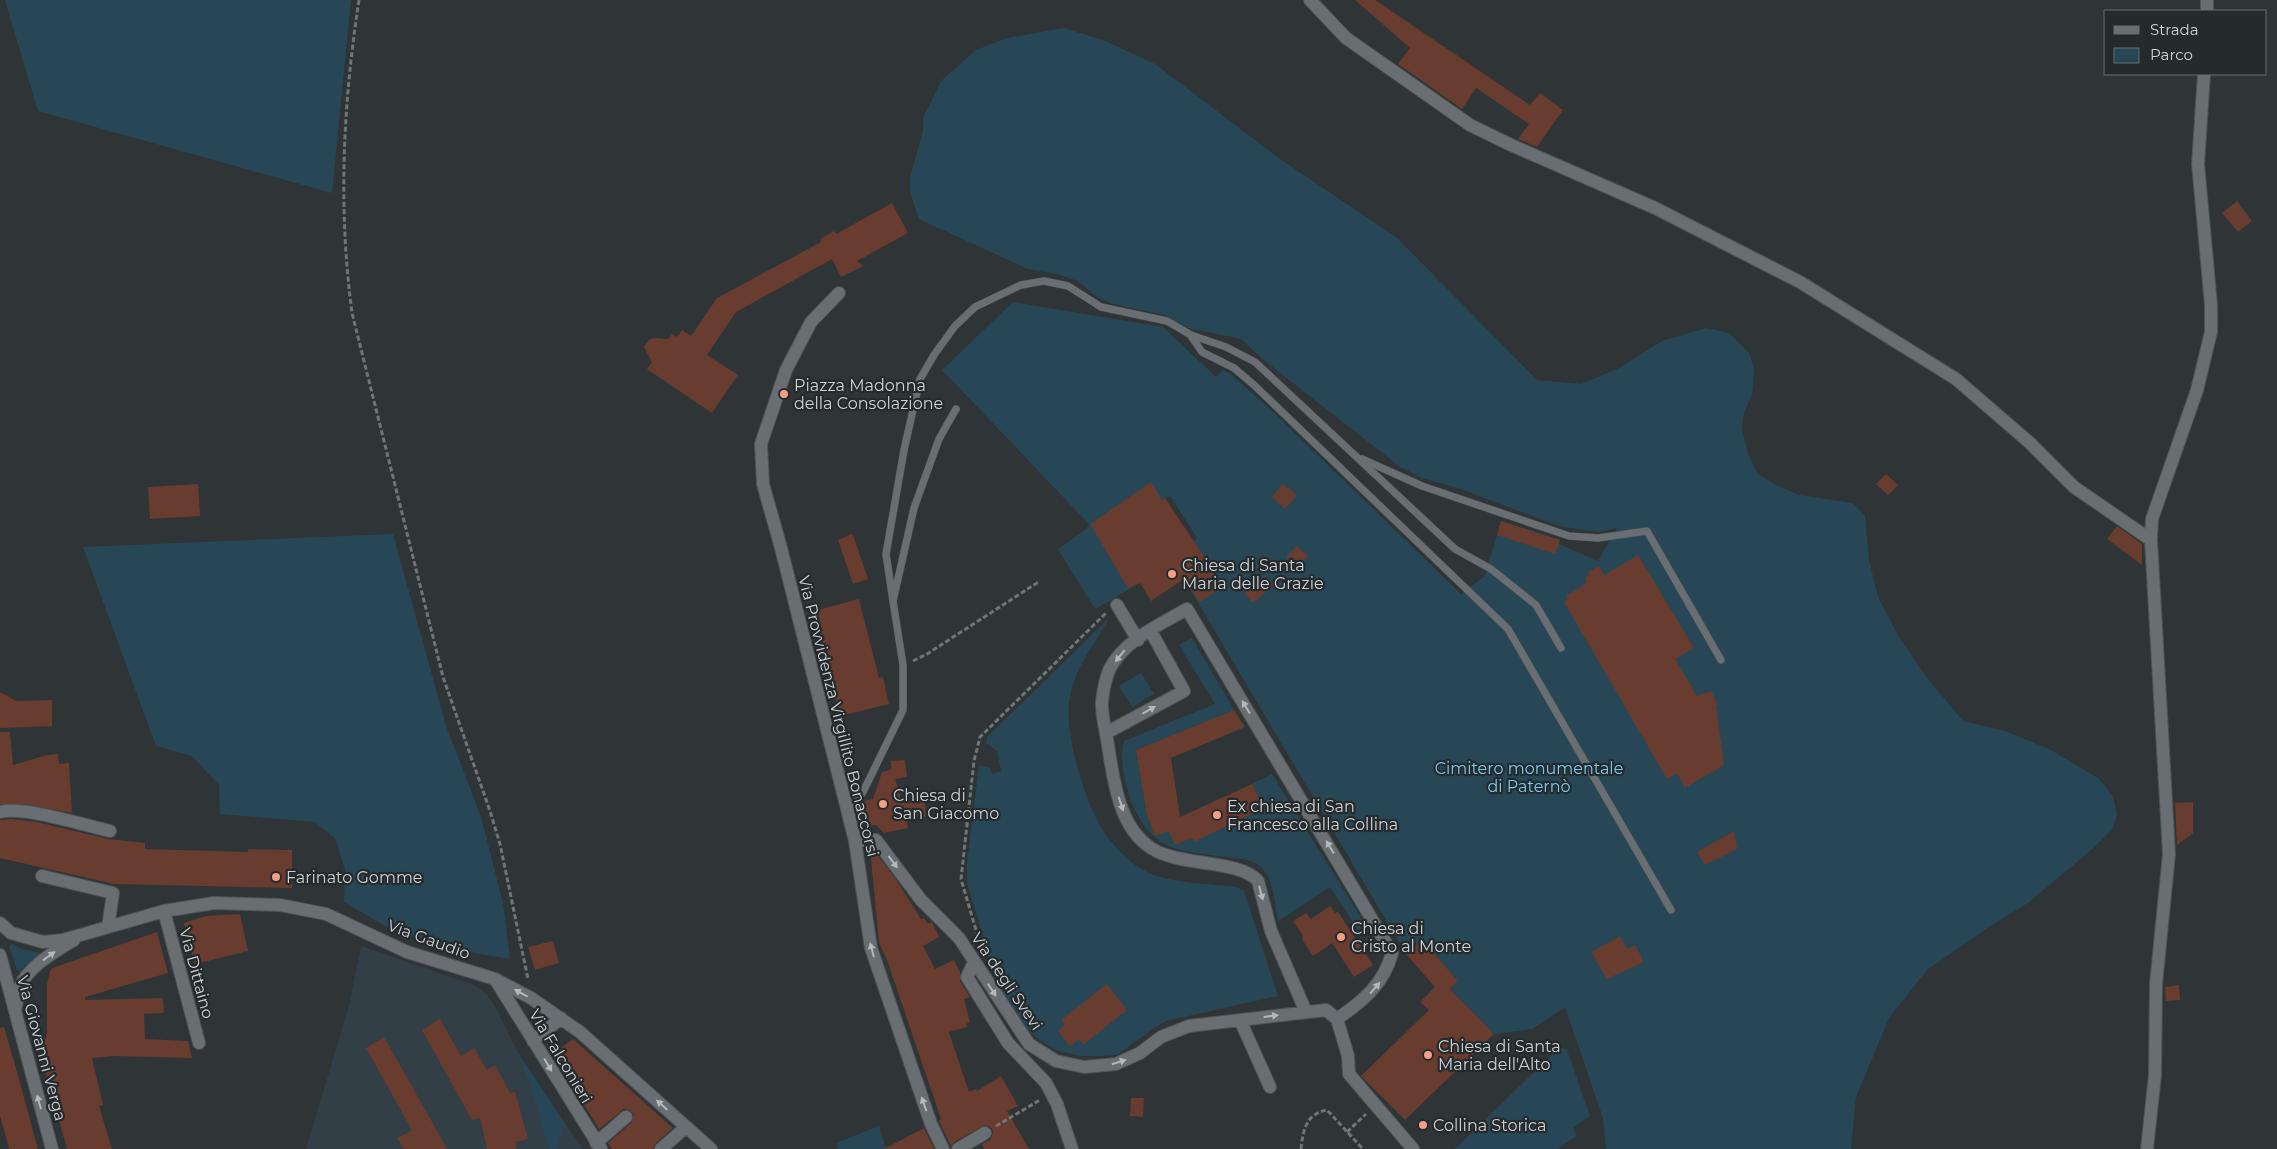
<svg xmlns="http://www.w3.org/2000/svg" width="2277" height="1149" viewBox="0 0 2277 1149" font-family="Montserrat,sans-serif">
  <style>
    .built { fill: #333f46 }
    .green { fill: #284756 }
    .building { fill: #683c2f }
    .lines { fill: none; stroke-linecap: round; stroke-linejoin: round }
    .lane-casing { stroke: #4e5355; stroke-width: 8 }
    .street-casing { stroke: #4e5355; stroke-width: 14 }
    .secondary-casing { stroke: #4e5355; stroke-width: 14 }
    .path { stroke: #707577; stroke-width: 3; stroke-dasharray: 5 2.5; stroke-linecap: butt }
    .lane { stroke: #686e71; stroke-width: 7 }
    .street { stroke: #686e71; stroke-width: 12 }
    .secondary { stroke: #686e71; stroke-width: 12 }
    .oneway { fill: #b4b9bb }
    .poi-dot { fill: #f49e86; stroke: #252a2d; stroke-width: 2 }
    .labels { text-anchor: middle; stroke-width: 4.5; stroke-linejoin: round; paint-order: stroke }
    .poi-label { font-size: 16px; fill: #ced2d4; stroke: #252a2d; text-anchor: start }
    .street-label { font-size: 16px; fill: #ced2d4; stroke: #252a2d }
    .park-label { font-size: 16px; fill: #7acaf2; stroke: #252a2d }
  </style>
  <rect width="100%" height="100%" fill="#2f3437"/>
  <path class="built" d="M361,946L474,985L486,994L495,1006L521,1059L583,1149H306L349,1006Z"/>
  <path class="green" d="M5,0H351L332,193L38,111Z
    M1063,28L1103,40L1155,64L1280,159L1396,237L1537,380L1581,384L1619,368L1662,341L1706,328L1729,333L1749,353L1754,369L1752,395L1744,412L1742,430L1748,454L1758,474L1776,485L1799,495L1853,503L1865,516L1869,560L1878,597L1900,639L1928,679L1963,721L2005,731L2049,749L2098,778L2113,796L2117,815L2112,830L2091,850L2028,903L1990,926L1927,970L1889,1018L1856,1097L1851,1149H1606L1603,1118L1565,1007L1532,1029L1494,1034L1450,989L1458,981L1423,940L1406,954L1190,589L1211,576L1194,541L1197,538L1170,496L1116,531L1140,583L1095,609L1058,549L1085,530L1089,524L942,370L1013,302L1163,327L1216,377L1223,370L1227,373L1228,372L1273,412L1461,594L1485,576L1501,521L1560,540L1559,544L1598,561L1617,528L1598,532L1559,526L1461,489L1422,478L1399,466L1265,361L1241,339L1188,328L1165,315L1113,304L1097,297L1078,281L1057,274L1028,269L919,219L910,192V177L923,131V118L941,81L976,50L1007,38Z
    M393,534L446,726L481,817L503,903L510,959L446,948L392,930L344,902L345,869L335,838L315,822L220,814L219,785L192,756L156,746L83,547Z
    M1109,618C1096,642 1075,668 1070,696C1063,728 1082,791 1097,820C1107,839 1124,859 1143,870C1168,884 1207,883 1236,887L1244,891L1278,996L1166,1021L1154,1028L1117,1055L1102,1056H1082L1058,1051L1034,1036L1028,1029L998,985L967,883V863L979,765L990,768L992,774L1001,771L997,751L986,743L987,737Z
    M1192,638L1234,710L1136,750L1147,816L1155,835L1169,831L1192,838L1194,842L1264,808L1252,784L1272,774L1368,929L1361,935L1330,887L1278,921C1275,905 1274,879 1261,867C1253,860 1243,859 1233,858C1182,850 1153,855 1131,801C1125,783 1119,759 1124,741L1215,704L1179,645Z
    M1141,673L1154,694L1132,707L1119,686Z
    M12,943L21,949L40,953L19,971L17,970L9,947Z
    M1560,1047L1567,1050L1590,1116L1573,1128L1577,1136L1557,1149H1455Z
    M516,1049L565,1124L559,1139L558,1149H549L531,1087Z
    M879,1126L886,1149H839L836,1143Z"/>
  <path class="building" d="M1355,0H1375L1530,105L1540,93L1563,110L1537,147L1518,139L1529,124L1476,88L1462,109L1398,64L1410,48Z
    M2237,201L2252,221L2238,232L2222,213Z
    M892,203L908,233L857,261L863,266L841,277L832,259L736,312L707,355L738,375L712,413L647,369L652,362L644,347L649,340L654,338L668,339L672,334L677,337L682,330L691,336L717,298L821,242L820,239L834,231L836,234Z
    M1886,474L1898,485L1888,495L1876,484Z
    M1151,482L1162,500L1165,498L1215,573L1211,576L1220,589L1199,602L1184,579L1151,601L1140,583L1128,588L1090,524Z
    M198,484L200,516L150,519L148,487Z
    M1283,484L1297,495L1285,509L1272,497Z
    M1501,521L1560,540L1555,554L1497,535Z
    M2117,526L2142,544V565L2107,539Z
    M851,534L853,535L868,579L853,584L838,540Z
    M1297,546L1308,556L1296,567L1286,557Z
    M1638,555L1694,648L1675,659L1697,696L1711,691L1718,705L1716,706L1724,765L1685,788L1677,773L1667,779L1564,602L1568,599L1566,596L1587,583L1585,578L1589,575L1588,572L1599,566L1604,575Z
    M1265,576L1274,586L1252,603L1244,591Z
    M859,599L879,678L883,677L889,704L840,716L814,611Z
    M0,692L16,701L52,700V726L0,728Z
    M1234,710L1245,727L1171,758L1180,817L1252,784L1264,808L1194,842L1192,838L1175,845L1169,831L1155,836L1147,816L1136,750Z
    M0,732H10L13,765L47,755L58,754L59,764L69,763L72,813L25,804H0Z
    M905,760L907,777L895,779V778L902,803L925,802L926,817L906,819L908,828L884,833L876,825L868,826L863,801L873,799L882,772L892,769L890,761Z
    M2193,802V833L2177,845L2175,803Z
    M11,819L37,822L108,839L145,843V849L248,852V849L292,850V888L114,884L0,858V820Z
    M1734,831L1737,849L1705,865L1697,852Z
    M870,848H872L895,878L921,919L924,918L928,924L932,922L939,937L923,946L935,969L954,960L960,972V981L970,997L964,999L970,1022L966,1024L967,1027L949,1032L969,1092L976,1089L977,1091L1001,1076L1018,1106L1007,1111L1029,1149H984L982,1144L990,1140L993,1133L992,1128L985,1125L954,1142L951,1146L939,1121L941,1119L887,960L879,943Z
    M1330,906L1335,913L1338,912L1373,965L1354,977L1332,943L1313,956L1303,941L1302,934L1293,921L1306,913L1311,919Z
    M240,914L248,951L195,964L184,923L206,916Z
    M157,932L168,973L85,997V1000L163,998L164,1013L144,1014L145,1039L188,1041L192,1058L115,1056L92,1058L103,1105L99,1106L112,1149H67L41,1055L47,1033V984L50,971L52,968Z
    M1620,936L1627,949L1635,945L1644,962L1607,979L1591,952Z
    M1423,940L1458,981L1450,989L1494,1034L1405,1120L1361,1076L1429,1010L1420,1002L1435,987L1406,954Z
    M553,941L559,963L535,970L528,947Z
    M1107,984L1127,1010L1083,1045L1079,1039L1070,1047L1058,1031L1065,1025L1061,1020Z
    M2179,985L2180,1000L2166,1001L2165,987Z
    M440,1019L461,1056L474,1048L487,1070L495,1065L510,1093L515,1092L528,1139L515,1142L517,1149H487L480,1118L472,1120L422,1030Z
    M4,1027L16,1068L38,1149H9L4,1130L0,1116V1028Z
    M384,1037L440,1136L447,1149H404L397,1138L412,1130L366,1048Z
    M573,1039L673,1128L656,1143L653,1149H612L608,1143L631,1123L634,1115L629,1110L624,1109L599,1129L553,1054Z
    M1131,1098H1144L1143,1117L1130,1116Z
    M924,1128L934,1149H884Z"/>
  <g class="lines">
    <defs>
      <path id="lane" d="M1191,336L1202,352L1234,368L1254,385L1508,629L1671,910
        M1362,459L1422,486L1569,536L1598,538L1647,531L1721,660
        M893,601L886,554L904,450L920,379L934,355L955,326L975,307L1021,285L1044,281L1068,286L1101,307L1167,321L1191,335L1226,347L1255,362L1455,549L1491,569L1536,605L1561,648
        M849,812L863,792L903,710V665L893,601L914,508L939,439L956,409"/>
      <path id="street" d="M1310,0L1346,38L1470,125L1511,145L1655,208L1800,282L1956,379L2030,443L2074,487L2151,540
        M2207,11V0
        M839,293L811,322L786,370L761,444L763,484L781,548L848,813L855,841L871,948L931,1124L943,1149
        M1117,605L1138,640
        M1106,733L1184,691L1150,630
        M0,812C25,806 83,825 110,831
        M855,841L876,840L921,900L959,938L1029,1044L1056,1061L1084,1067L1116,1064L1140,1053L1161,1037L1189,1026L1326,1010L1337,1019
        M42,876L113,893L108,927
        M164,911L199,1043
        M0,923L11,933L43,942L63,940L164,911L214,903L280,905L326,914L407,952L495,979L531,998L580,1032L711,1149
        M974,962L967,977L1008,1043L1046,1083L1057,1104L1072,1149
        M495,979L601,1149
        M15,1010C17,1002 18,994 20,987C27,967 57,950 74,940
        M1306,1012L1271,931L1258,881C1239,859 1180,867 1151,848C1117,826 1113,775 1107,739C1105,727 1101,713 1102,701C1103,692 1106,677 1110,668C1125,640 1161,624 1187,609L1392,953C1384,984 1363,1001 1337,1019
        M1337,1019L1348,1056L1349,1074L1413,1149
        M1240,1020L1270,1087
        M533,1041L561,1018
        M596,1143L626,1117
        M661,1149L686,1127
        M958,1149L985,1133
        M2147,1149L2155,1075L2156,984L2169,854L2151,540L2152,519L2197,390L2211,332V305L2198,164L2204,74"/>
      <path id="secondary" d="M0,955L52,1149"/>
    </defs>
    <use href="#lane" class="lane-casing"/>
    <use href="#street" class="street-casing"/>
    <use href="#secondary" class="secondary-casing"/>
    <path class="path" d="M359,0C343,105 338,207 352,313L443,677L490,811L500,844L528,979
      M913,661L927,654L1040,581
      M978,937L961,879L974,761L980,737L1106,613
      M996,1126L1040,1100
      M1347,1132L1366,1114
      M1301,1149C1303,1130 1306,1114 1327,1110L1363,1149"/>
    <use href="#lane" class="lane"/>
    <use href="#street" class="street"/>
    <use href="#secondary" class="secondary"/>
  </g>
  <defs><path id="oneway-solid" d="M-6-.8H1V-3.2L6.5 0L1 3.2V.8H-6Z" transform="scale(1.25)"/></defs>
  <g class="oneway">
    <use href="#oneway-solid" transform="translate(1120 656) rotate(129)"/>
    <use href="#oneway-solid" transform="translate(1246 707) rotate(-121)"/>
    <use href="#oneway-solid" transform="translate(1149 710) rotate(-29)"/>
    <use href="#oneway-solid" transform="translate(1121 804) rotate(72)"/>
    <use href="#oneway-solid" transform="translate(1330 847) rotate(-121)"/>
    <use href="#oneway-solid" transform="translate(893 862) rotate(54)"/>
    <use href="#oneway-solid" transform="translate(1261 893) rotate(75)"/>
    <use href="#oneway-solid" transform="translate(872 950) rotate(-105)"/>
    <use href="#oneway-solid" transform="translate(49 956) rotate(-36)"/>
    <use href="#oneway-solid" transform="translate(1375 988) rotate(-49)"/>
    <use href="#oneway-solid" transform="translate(992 990) rotate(57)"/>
    <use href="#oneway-solid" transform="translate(521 993) rotate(-151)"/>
    <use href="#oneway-solid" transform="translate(1271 1016) rotate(-7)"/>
    <use href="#oneway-solid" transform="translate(1119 1062) rotate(-17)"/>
    <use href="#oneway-solid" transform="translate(548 1065) rotate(59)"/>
    <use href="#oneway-solid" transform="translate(39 1102) rotate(-105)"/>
    <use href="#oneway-solid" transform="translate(924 1104) rotate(-109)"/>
    <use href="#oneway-solid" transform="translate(662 1105) rotate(-138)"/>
  </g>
  <g class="poi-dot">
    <circle cx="784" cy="394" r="5"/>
    <circle cx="1172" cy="574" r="5"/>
    <circle cx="883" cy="804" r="5"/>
    <circle cx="1217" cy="815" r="5"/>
    <circle cx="276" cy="877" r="5"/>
    <circle cx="1341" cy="937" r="5"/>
    <circle cx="1428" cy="1055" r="5"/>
    <circle cx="1423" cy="1125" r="5"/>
  </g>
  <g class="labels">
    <g class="poi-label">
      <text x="794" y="391">Piazza Madonna<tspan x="794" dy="18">della Consolazione</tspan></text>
      <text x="1182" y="571">Chiesa di Santa<tspan x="1182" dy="18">Maria delle Grazie</tspan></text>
      <text x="893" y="801">Chiesa di<tspan x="893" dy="18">San Giacomo</tspan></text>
      <text x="1227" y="812">Ex chiesa di San<tspan x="1227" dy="18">Francesco alla Collina</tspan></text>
      <text x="286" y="883">Farinato Gomme</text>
      <text x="1351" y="934">Chiesa di<tspan x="1351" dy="18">Cristo al Monte</tspan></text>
      <text x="1438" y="1052">Chiesa di Santa<tspan x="1438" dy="18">Maria dell'Alto</tspan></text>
      <text x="1433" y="1131">Collina Storica</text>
    </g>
    <g class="street-label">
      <text transform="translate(839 716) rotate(76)" y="6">Via Provvidenza Virgillito Bonaccorsi</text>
      <text transform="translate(429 939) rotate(20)" y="6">Via Gaudio</text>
      <text transform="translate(197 973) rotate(75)" y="6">Via Dittaino</text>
      <text transform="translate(1007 981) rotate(56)" y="6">Via degli Svevi</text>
      <text transform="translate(42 1048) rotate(75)" y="6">Via Giovanni Verga</text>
      <text transform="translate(561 1056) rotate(59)" y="6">Via Falconieri</text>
    </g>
    <g class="park-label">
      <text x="1529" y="774">Cimitero monumentale<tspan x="1529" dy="18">di Paternò</tspan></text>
    </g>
  </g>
  <rect x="2104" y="10" width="162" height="65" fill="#252a2d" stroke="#696d70"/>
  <rect x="2114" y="26" width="25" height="8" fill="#686e71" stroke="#696d70"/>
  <text x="2150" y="35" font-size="15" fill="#ced2d4">Strada</text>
  <rect x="2114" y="48" width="25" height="15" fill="#284756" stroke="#696d70"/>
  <text x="2150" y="60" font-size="15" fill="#ced2d4">Parco</text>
</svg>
